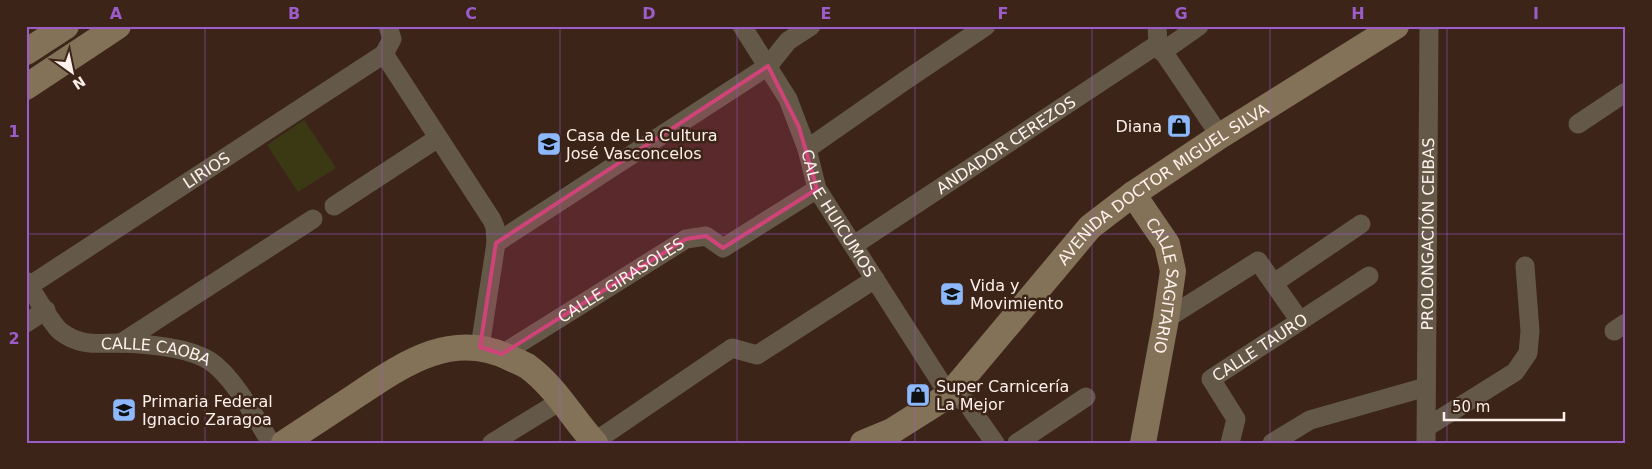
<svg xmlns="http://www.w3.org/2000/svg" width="1652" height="469" viewBox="0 0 1652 469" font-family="'DejaVu Sans',sans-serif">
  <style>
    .pitch { fill: #3b3914 }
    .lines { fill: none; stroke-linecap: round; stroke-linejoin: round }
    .street { stroke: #645948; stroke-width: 19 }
    .secondary { stroke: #847258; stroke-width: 26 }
    .marked { fill: #ce4378; fill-opacity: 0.2; stroke: #ce4378; stroke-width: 4; stroke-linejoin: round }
    .grid { fill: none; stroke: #9c5dca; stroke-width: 1; stroke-opacity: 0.55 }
    .labels { text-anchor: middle; stroke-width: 5; stroke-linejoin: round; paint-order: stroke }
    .poi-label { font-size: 16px; fill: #fef1eb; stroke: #3c2418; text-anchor: start }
    .street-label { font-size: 16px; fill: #fef1eb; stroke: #3c2418 }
    .neatline { fill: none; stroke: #9c5dca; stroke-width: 2 }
    .grid-label { font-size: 16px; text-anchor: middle; font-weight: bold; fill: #9c5dca }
  </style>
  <rect width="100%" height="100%" fill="#3c2418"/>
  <path class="pitch" d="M304,120L336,168L298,192L267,145Z"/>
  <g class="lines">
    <g class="street">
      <path d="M388,26L392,39L384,54L492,220L495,227L496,243L480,347"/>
      <path id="s1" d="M742,26L788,99L807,149L817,189L949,395L966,402L995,443"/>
      <path d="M1157,26L1158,44L1220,136"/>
      <path d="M1162,52L1199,26"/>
      <path d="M1578,124L1626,92"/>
      <path d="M807,149L903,82L986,26"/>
      <path d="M334,206L438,138"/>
      <path d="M496,243L768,66L788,41L811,26"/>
      <path id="s2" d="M854,245L1158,44"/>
      <path id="s3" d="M26,281C34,293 51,323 60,331C80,347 99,343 122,343C148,344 188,347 210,361C233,376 256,419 271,443"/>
      <path d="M1274,283L1361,224"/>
      <path id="s4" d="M29,286L384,54"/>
      <path d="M1166,319L1258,261L1300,321"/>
      <path d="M26,323L46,310"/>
      <path d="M1614,331L1626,323"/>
      <path d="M121,343L313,219"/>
      <path id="s5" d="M502,354L686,239L706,236L723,248L817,189"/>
      <path d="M1427,427L1515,372L1528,353L1530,331L1525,266"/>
      <path d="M594,442L732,348L757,355L875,279"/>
      <path d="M492,443L562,400"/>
      <path d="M1017,443L1086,397"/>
      <path id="s6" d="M1230,443L1236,419L1211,379L1369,276"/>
      <path d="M1272,443L1310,420L1426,387"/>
      <path id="s7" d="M1426,443L1429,26"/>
    </g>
    <g class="secondary">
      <path d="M26,52L66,26"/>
      <path d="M26,87L118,26"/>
      <path id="s8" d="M1133,194L1167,244L1173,271L1166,319L1143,443"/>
      <path d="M284,443C308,427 333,411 357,395C405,363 452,330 510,358C516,361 522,363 527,366C556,387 572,418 595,443"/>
      <path id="s9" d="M863,443L892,431L949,395L1090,227L1133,194L1220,136L1396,26"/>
    </g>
  </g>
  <path class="marked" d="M768,66L799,127L817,189L723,248L706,236L686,239L502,354L480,347L496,243Z"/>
  <path class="grid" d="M205,26V443M382,26V443M560,26V443M737,26V443M915,26V443M1092,26V443M1270,26V443M1447,26V443M26,234H1626"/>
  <defs>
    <symbol id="shop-square" viewBox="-11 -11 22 22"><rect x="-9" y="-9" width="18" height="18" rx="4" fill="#8db9fc" stroke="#3c2418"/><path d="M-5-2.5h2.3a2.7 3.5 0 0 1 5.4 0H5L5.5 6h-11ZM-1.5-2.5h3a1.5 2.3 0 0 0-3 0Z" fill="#111"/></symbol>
    <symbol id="school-square" viewBox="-11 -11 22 22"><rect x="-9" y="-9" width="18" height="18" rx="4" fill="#8db9fc" stroke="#3c2418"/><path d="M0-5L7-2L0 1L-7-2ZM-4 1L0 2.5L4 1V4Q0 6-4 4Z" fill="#111"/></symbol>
  </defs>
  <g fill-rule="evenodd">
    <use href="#shop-square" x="1165" y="112" width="28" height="28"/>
    <use href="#school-square" x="535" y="130" width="28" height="28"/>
    <use href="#school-square" x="938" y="280" width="28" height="28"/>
    <use href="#shop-square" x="904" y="381" width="28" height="28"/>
    <use href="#school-square" x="110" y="396" width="28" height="28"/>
  </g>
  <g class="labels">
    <g class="poi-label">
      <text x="1162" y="132" text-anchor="end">Diana</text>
      <text x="566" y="141">Casa de La Cultura<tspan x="566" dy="18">José Vasconcelos</tspan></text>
      <text x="970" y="291">Vida y<tspan x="970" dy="18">Movimiento</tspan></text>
      <text x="936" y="392">Super Carnicería<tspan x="936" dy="18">La Mejor</tspan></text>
      <text x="142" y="407">Primaria Federal<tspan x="142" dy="18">Ignacio Zaragoa</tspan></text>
    </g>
    <g class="street-label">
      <text dy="6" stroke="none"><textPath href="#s2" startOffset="182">ANDADOR CEREZOS</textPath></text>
      <text dy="6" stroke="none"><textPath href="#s4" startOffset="212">LIRIOS</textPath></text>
      <text dy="6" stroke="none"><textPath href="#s9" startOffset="402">AVENIDA DOCTOR MIGUEL SILVA</textPath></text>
      <text dy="6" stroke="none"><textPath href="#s1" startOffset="212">CALLE HUICUMOS</textPath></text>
      <text dy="6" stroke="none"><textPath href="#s7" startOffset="209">PROLONGACIÓN CEIBAS</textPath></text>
      <text dy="6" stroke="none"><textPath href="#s5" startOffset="140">CALLE GIRASOLES</textPath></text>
      <text dy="6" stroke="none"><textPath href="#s8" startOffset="101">CALLE SAGITARIO</textPath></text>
      <text dy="6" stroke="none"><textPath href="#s6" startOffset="130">CALLE TAURO</textPath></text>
      <text dy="6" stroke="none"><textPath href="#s3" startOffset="160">CALLE CAOBA</textPath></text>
    </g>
  </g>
  <rect width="1652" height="469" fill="none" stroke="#3c2418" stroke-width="55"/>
  <g transform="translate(72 72) rotate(147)" stroke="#3c2418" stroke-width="4" paint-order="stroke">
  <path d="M0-4L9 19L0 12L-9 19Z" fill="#fef1eb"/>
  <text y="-8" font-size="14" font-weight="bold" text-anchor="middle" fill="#fef1eb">N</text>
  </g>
  <path d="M1444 412v8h120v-8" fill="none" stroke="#fef1eb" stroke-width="2.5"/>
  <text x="1452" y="412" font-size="15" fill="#fef1eb" stroke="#3c2418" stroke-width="4" paint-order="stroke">50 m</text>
  <rect x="28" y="28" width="1596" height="414" class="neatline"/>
  <g class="grid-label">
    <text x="116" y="19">A</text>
    <text x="294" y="19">B</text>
    <text x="471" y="19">C</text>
    <text x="649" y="19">D</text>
    <text x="826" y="19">E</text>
    <text x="1003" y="19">F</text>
    <text x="1181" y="19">G</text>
    <text x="1358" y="19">H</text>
    <text x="1536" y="19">I</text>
    <text x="14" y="137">1</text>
    <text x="14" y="344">2</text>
  </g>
</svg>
